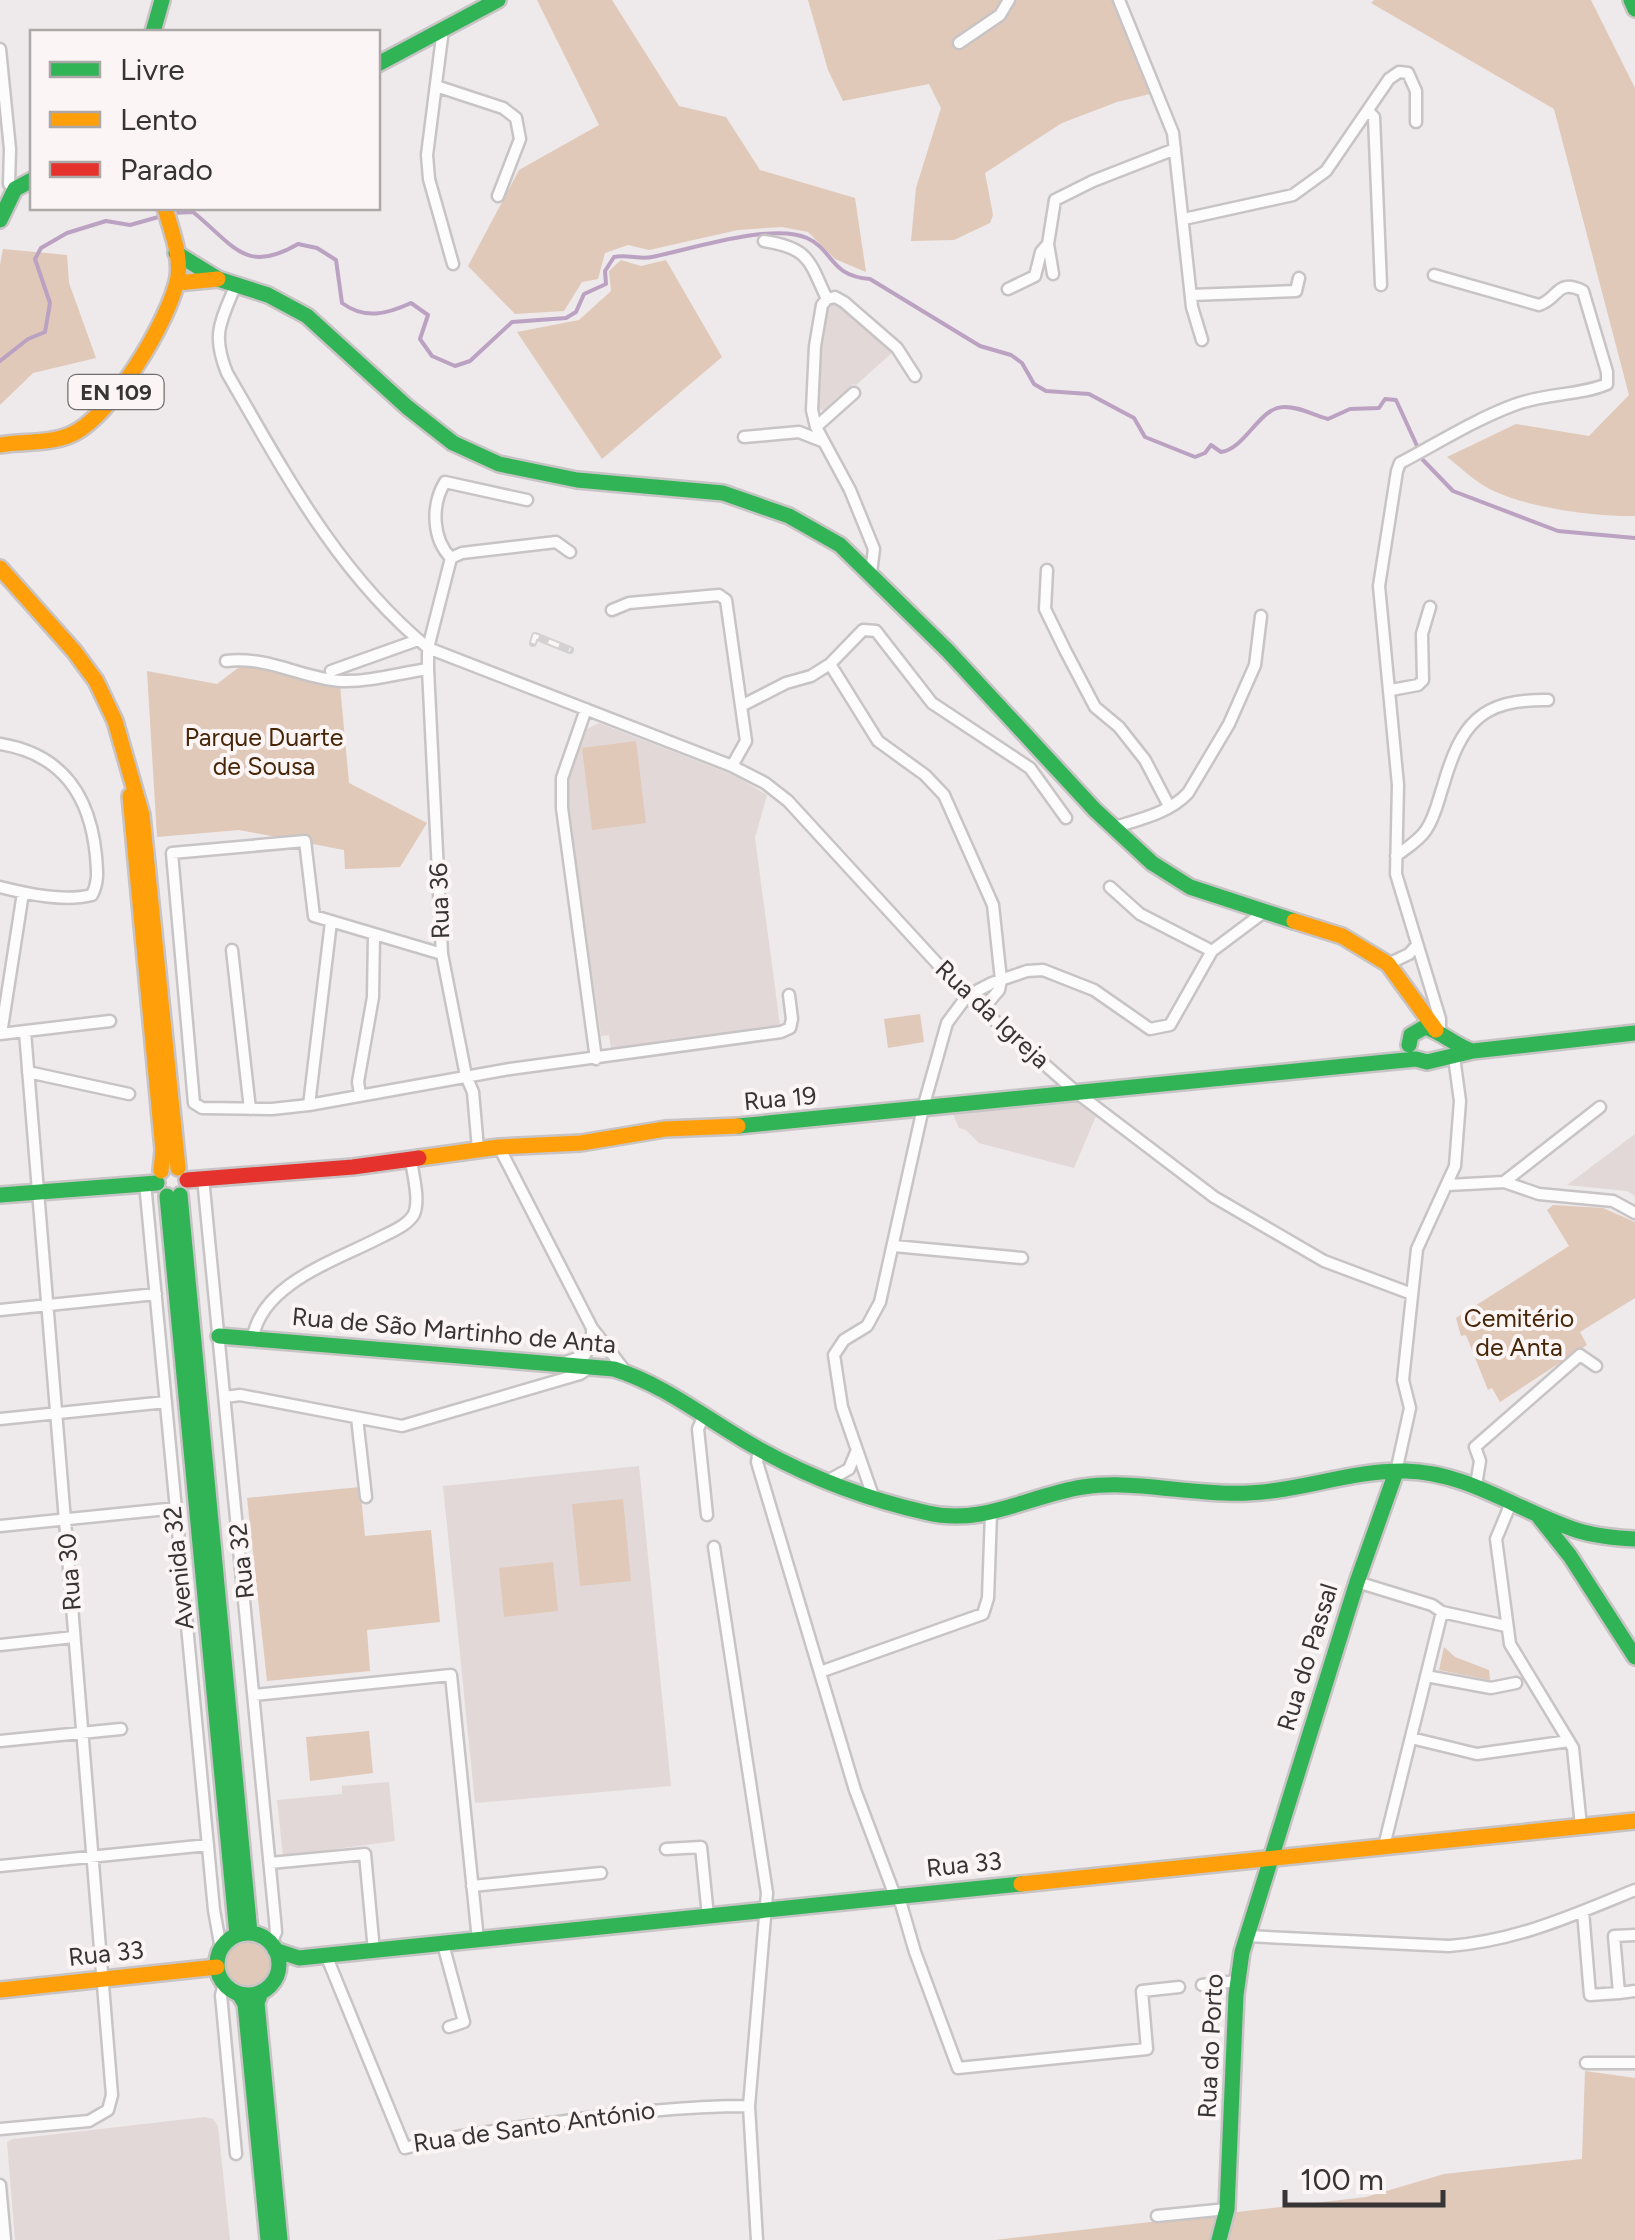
<svg xmlns="http://www.w3.org/2000/svg" width="1635" height="2240" viewBox="0 0 1635 2240" font-family="Figtree,sans-serif">
  <style>
    .built { fill: #e2d8d8 }
    .green { fill: #e0c9b9 }
    .lines { fill: none; stroke-linecap: round; stroke-linejoin: round }
    .stream { stroke: #bca2c2; stroke-width: 4 }
    .street-casing { stroke: #c8c4c5; stroke-width: 15 }
    .fast-casing { stroke: #c8c4c5; stroke-width: 20 }
    .slow-casing { stroke: #c8c4c5; stroke-width: 20 }
    .jam-casing { stroke: #c8c4c5; stroke-width: 20 }
    .street { stroke: #fcfcfc; stroke-width: 10 }
    .fast { stroke: #30b455; stroke-width: 15 }
    .slow { stroke: #ff9f0a; stroke-width: 15 }
    .jam { stroke: #e5322d; stroke-width: 15 }
    .rail-casing { stroke: #d3d1d1; stroke-width: 8 }
    .rail { stroke: #fcf5f6; stroke-width: 4; stroke-dasharray: 11; stroke-linecap: butt }
    .labels { text-anchor: middle; stroke-width: 8; stroke-linejoin: round; paint-order: stroke }
    .shield { fill: #fcf5f6; stroke: #716e6e; stroke-width: 2.5 }
    .shield-label { font-size: 22px; font-weight: bold; fill: #363434 }
    .park-label { font-size: 25px; fill: #472608; stroke: #fcf5f6 }
    .street-label { font-size: 25px; fill: #363434; stroke: #fcf5f6 }
  </style>
  <rect width="100%" height="100%" fill="#eee9ea"/>
  <path class="built" d="M831,300L893,352L856,385L853,384L828,411L816,409L815,368L825,308Z
    M599,723L736,776L767,795L755,838L780,1025L618,1049L611,1048L609,1035L601,1036L567,800L568,773L587,729Z
    M1076,1100L1096,1116L1074,1168L979,1143L966,1130L959,1128L952,1112Z
    M1635,1134V1196L1627,1191L1567,1185Z
    M639,1466L671,1786L475,1803L443,1486Z
    M389,1782L395,1841L283,1856L277,1800L342,1794V1786Z
    M205,2117L213,2119L218,2126L230,2240H15L7,2142L13,2139Z"/>
  <path class="green" d="M537,0H612L679,106L726,117L760,170L855,198L866,272L835,259L808,232L782,227L738,230L649,250L628,245L605,253L598,279L582,282L564,311L515,314L468,266L519,170L599,125Z
    M808,0H1125L1154,93L1117,102L1062,123L985,173L993,215L990,223L954,240L911,241L916,188L941,108L929,84L843,101L828,70Z
    M1374,0H1591L1635,88V516C1595,517 1521,507 1486,487C1472,479 1460,467 1447,457L1516,424L1589,436L1629,395L1554,109L1371,3Z
    M3,249L67,255L69,283L96,358L33,373L0,405V265Z
    M621,260L641,266L666,260L722,357L602,459L517,332L579,320L611,291L609,271Z
    M246,662L340,685L349,783L427,823L400,867L345,869L344,850L239,830L157,837L147,671L217,684Z
    M636,741L646,823L592,830L582,748Z
    M920,1014L924,1042L888,1048L884,1019Z
    M1553,1205L1603,1208L1635,1222V1298L1580,1332L1587,1345L1500,1402L1492,1388L1488,1390L1466,1335L1461,1336L1456,1318L1569,1246L1547,1210Z
    M360,1487L365,1536L431,1530L440,1622L367,1630L370,1671L267,1681L247,1498Z
    M623,1499L631,1581L580,1586L572,1504Z
    M553,1562L558,1611L504,1617L499,1568Z
    M1444,1647L1455,1657L1489,1670L1490,1680L1439,1670Z
    M369,1731L373,1773L310,1781L306,1737Z
    M224 1965a23 23 0 1 1 46 0a23 23 0 1 1-46 0Z
    M1585,2071L1635,2078V2240H995L1366,2197L1444,2174L1582,2159Z"/>
  <g class="lines">
    <path class="stream" d="M171,213L193,212C234,245 245,275 298,244L317,248L336,260L342,303C365,320 387,314 411,303L428,315L420,339L432,356L455,366L470,361L512,322L566,318L576,312L584,294L606,284L605,271L614,257C628,254 640,260 652,257C688,250 772,222 807,238C834,250 829,276 870,279L980,346L1011,355L1022,363L1034,384L1046,391L1089,394L1134,418L1145,437L1195,457L1205,453L1211,445L1221,452C1246,448 1259,408 1283,407C1298,406 1313,415 1328,419L1350,409L1379,408L1385,399L1396,400L1418,448
      M0,361L28,339L45,332L50,303L35,259L41,248L67,233L106,221L130,225L162,216
      M1423,460L1453,491L1558,531L1635,538"/>
    <defs>
      <path id="street" d="M1119,0L1173,133L1192,307L1202,340
        M443,29L427,155L429,179L453,264
        M959,43L1000,15L1009,0
        M0,49L10,149L9,184
        M436,86L503,108L516,118L520,139L498,196
        M1368,111L1374,117L1381,285
        M1184,219L1293,195L1326,171L1389,79L1399,72L1408,73L1416,91V122
        M764,241C810,248 809,261 827,299L822,305L815,346L812,410L816,427L850,490L874,549L871,573
        M1048,244L1053,274
        M1434,275L1539,305C1559,299 1556,278 1583,291L1607,372V384C1579,396 1544,393 1514,405C1474,420 1438,443 1400,463L1397,471L1379,586L1398,785L1396,874L1440,1019V1033
        M236,284C221,322 211,333 227,373C285,473 337,573 428,648L732,766L765,783L788,801L967,996L1076,1092L1214,1197L1324,1261L1412,1294
        M1008,289L1035,276L1041,252L1048,244L1055,200L1093,181L1175,149
        M1191,295L1296,291L1299,278
        M827,299L835,297L844,302L897,348L915,376
        M816,427L854,393
        M744,437L799,432L822,441
        M451,558L428,648V669L442,954L466,1076L473,1092L478,1149
        M451,558C432,539 431,505 445,482L527,500
        M451,558L462,553L556,542L570,552
        M1047,570L1045,609L1065,650L1095,707L1119,727L1145,760L1169,806
        M612,610L629,603L719,595L726,600L746,741L732,766
        M226,661C270,656 303,679 342,681C370,682 400,673 428,669
        M830,664L878,741L925,775L944,795L993,905L1001,980
        M331,671L418,640
        M1391,690L1418,685L1423,680L1422,634L1430,607
        M743,705L786,683L811,676L830,664L863,630L876,631L932,703L1030,768L1066,818
        M586,709L562,778V808L596,1059
        M0,744C62,754 90,795 96,856C97,871 99,881 92,895C64,902 28,894 0,887
        M1115,827C1141,819 1169,813 1188,793L1229,724L1255,665L1261,616
        M1396,856C1406,848 1419,841 1426,830C1435,817 1438,801 1443,786C1461,724 1480,699 1548,700
        M1110,887L1140,914L1212,951
        M232,950L250,1109
        M442,954L314,916L305,841L172,853L194,1103L202,1108L272,1109L309,1105L510,1069L781,1032L790,1028L792,1019L789,995
        M1388,964L1409,954L1417,945
        M982,1010L999,990L1001,980
        M0,1034L110,1021
        M1,1034L23,893
        M28,1072L129,1094
        M360,1094L358,1082L373,997L374,935
        M309,1105L331,922
        M499,1147L592,1328L626,1372
        M203,1178L275,1920L276,1932L271,1944
        M1504,1182L1539,1194L1613,1201L1635,1213
        M145,1183L214,1910L221,1949
        M1448,1185L1504,1182L1600,1107
        M894,1246L1022,1258
        M0,1310L156,1294
        M253,1337C263,1282 338,1260 383,1236C393,1231 408,1225 414,1214C420,1200 413,1175 411,1160
        M566,1362L585,1355L592,1340V1329
        M225,1397L240,1395L402,1426L580,1374L591,1367
        M704,1415L698,1429L707,1515
        M357,1418L366,1497
        M0,1419L166,1402
        M759,1449L757,1462L855,1790L895,1896L901,1904L915,1952L958,2068L1147,2049L1142,1991L1179,1987
        M1396,1472L1410,1408L1403,1380L1417,1249L1455,1166L1460,1101L1454,1057
        M829,1480L849,1469L857,1450
        M1476,1485L1480,1461L1475,1447L1580,1355L1596,1366
        M873,1496L842,1407L834,1355L844,1340L867,1326L880,1302L923,1108L947,1023L967,996L992,983L1027,971L1043,970L1094,990L1150,1029L1170,1025L1212,951L1264,912
        M1511,1503L1496,1539L1510,1644L1573,1748L1581,1826
        M0,1526L177,1508
        M714,1547L767,1893L749,2106L757,2240
        M1357,1582L1432,1605L1442,1612L1506,1626
        M0,1645L74,1637
        M820,1672L983,1614L988,1598L991,1513
        M1426,1676L1491,1688L1516,1683
        M254,1695L451,1675L478,1940
        M1411,1738L1477,1754L1569,1741
        M0,1741L121,1729
        M1384,1846L1442,1612
        M666,1849L701,1847L708,1916
        M270,1863L365,1854L374,1951
        M0,1866L208,1845
        M472,1886L601,1873
        M1583,1911L1590,1995L1619,1993L1614,1936L1635,1935
        M1247,1936L1449,1946C1516,1941 1574,1915 1635,1890
        M443,1944L464,2022L449,2027
        M326,1955L405,2148C452,2136 501,2130 549,2123C616,2114 682,2106 749,2106
        M224,1984L221,1995L236,2154
        M1202,1985L1237,1981
        M1619,1993L1635,1991
        M1586,2063H1635
        M0,2129L89,2121L108,2110L112,2095L25,1032
        M0,2185L5,2240
        M1157,2216L1227,2209"/>
      <path id="fast" d="M1631,0L1635,9
        M153,32L162,0
        M378,64L498,0
        M0,220L15,189L32,180
        M176,253L218,279L268,295L307,316L407,407L453,443L499,464L577,480L723,493L789,516L840,545L948,651L1095,810L1152,863L1190,887L1294,921
        M1409,1045L1411,1035L1425,1027C1442,1032 1454,1045 1472,1051
        M738,1126L1416,1059L1427,1062L1473,1051L1635,1033
        M0,1195L157,1183
        M180,1195L250,1933
        M167,1196L237,1935
        M219,1336L614,1369C668,1386 710,1422 759,1449C811,1478 870,1500 928,1513C983,1526 1030,1495 1083,1487C1137,1479 1193,1496 1248,1493C1301,1491 1352,1470 1405,1471C1468,1472 1518,1511 1576,1530C1595,1536 1615,1538 1635,1539
        M1539,1517L1570,1556L1635,1657
        M217 1964a31 31 0 1 1 62 0a31 31 0 1 1-62 0Z
        M275,1950L299,1958L1021,1884
        M261,1992L257,2003L280,2240
        M239,1994L245,2004L268,2240
        M1219,2240L1227,2209L1236,1995L1242,1952L1357,1582L1396,1472"/>
      <path id="slow" d="M177,283L218,279
        M0,445C23,441 48,444 70,435C110,419 170,320 178,277C181,254 171,230 165,208
        M0,568L74,651L96,681L115,721L142,815L178,1168
        M130,796L163,1150L161,1171
        M1294,921L1342,936L1388,964L1436,1030
        M419,1158L499,1147L581,1143L665,1129L738,1126
        M1021,1884L1635,1821
        M0,1990L217,1967"/>
      <path id="jam" d="M187,1180L353,1167L419,1158"/>
    </defs>
    <use href="#street" class="street-casing"/>
    <use href="#fast" class="fast-casing"/>
    <use href="#slow" class="slow-casing"/>
    <use href="#jam" class="jam-casing"/>
    <use href="#street" class="street"/>
    <use href="#fast" class="fast"/>
    <use href="#slow" class="slow"/>
    <use href="#jam" class="jam"/>
    <defs>
      <path id="rail" d="M533,643L535,636L570,650"/>
    </defs>
    <use href="#rail" class="rail-casing"/>
    <use href="#rail" class="rail"/>
  </g>
  <g class="labels">
    <rect class="shield" x="68.5" y="375" width="95" height="34" rx="8"/>
    <g class="shield-label">
      <text x="116" y="400">EN 109</text>
    </g>
    <g class="park-label">
      <text x="264" y="746">Parque Duarte<tspan x="264" dy="29">de Sousa</tspan></text>
      <text x="1519" y="1327">Cemitério<tspan x="1519" dy="29">de Anta</tspan></text>
    </g>
    <g class="street-label">
      <text transform="translate(439 901) rotate(-92)" y="9">Rua 36</text>
      <text transform="translate(993 1014) rotate(43)" y="9">Rua da Igreja</text>
      <text transform="translate(780 1098) rotate(-5)" y="9">Rua 19</text>
      <text transform="translate(454 1330) rotate(5)" y="9">Rua de São Martinho de Anta</text>
      <text transform="translate(241 1561) rotate(-96)" y="9">Rua 32</text>
      <text transform="translate(178 1568) rotate(-96)" y="9">Avenida 32</text>
      <text transform="translate(69 1572) rotate(-94)" y="9">Rua 30</text>
      <text transform="translate(1307 1657) rotate(-73)" y="9">Rua do Passal</text>
      <text transform="translate(964 1864) rotate(-6)" y="9">Rua 33</text>
      <text transform="translate(106 1953) rotate(-6)" y="9">Rua 33</text>
      <text transform="translate(1210 2046) rotate(-87)" y="9">Rua do Porto</text>
      <text transform="translate(534 2126) rotate(-8)" y="9">Rua de Santo António</text>
    </g>
  </g>
  <rect x="30" y="30" width="350" height="180" fill="#fcf5f6" stroke="#ada8a8" stroke-width="2.5"/>
  <rect x="50" y="62" width="50" height="15" fill="#30b455" stroke="#ada8a8" stroke-width="2.5"/>
  <text x="120" y="80" font-size="30" fill="#363434">Livre</text>
  <rect x="50" y="112" width="50" height="15" fill="#ff9f0a" stroke="#ada8a8" stroke-width="2.5"/>
  <text x="120" y="130" font-size="30" fill="#363434">Lento</text>
  <rect x="50" y="162" width="50" height="15" fill="#e5322d" stroke="#ada8a8" stroke-width="2.5"/>
  <text x="120" y="180" font-size="30" fill="#363434">Parado</text>
  <path d="M1285 2190v15h158v-15" fill="none" stroke="#363434" stroke-width="5"/>
  <text x="1300" y="2190" font-size="30" fill="#363434" stroke="#fcf5f6" stroke-width="8" paint-order="stroke">100 m</text>
</svg>
